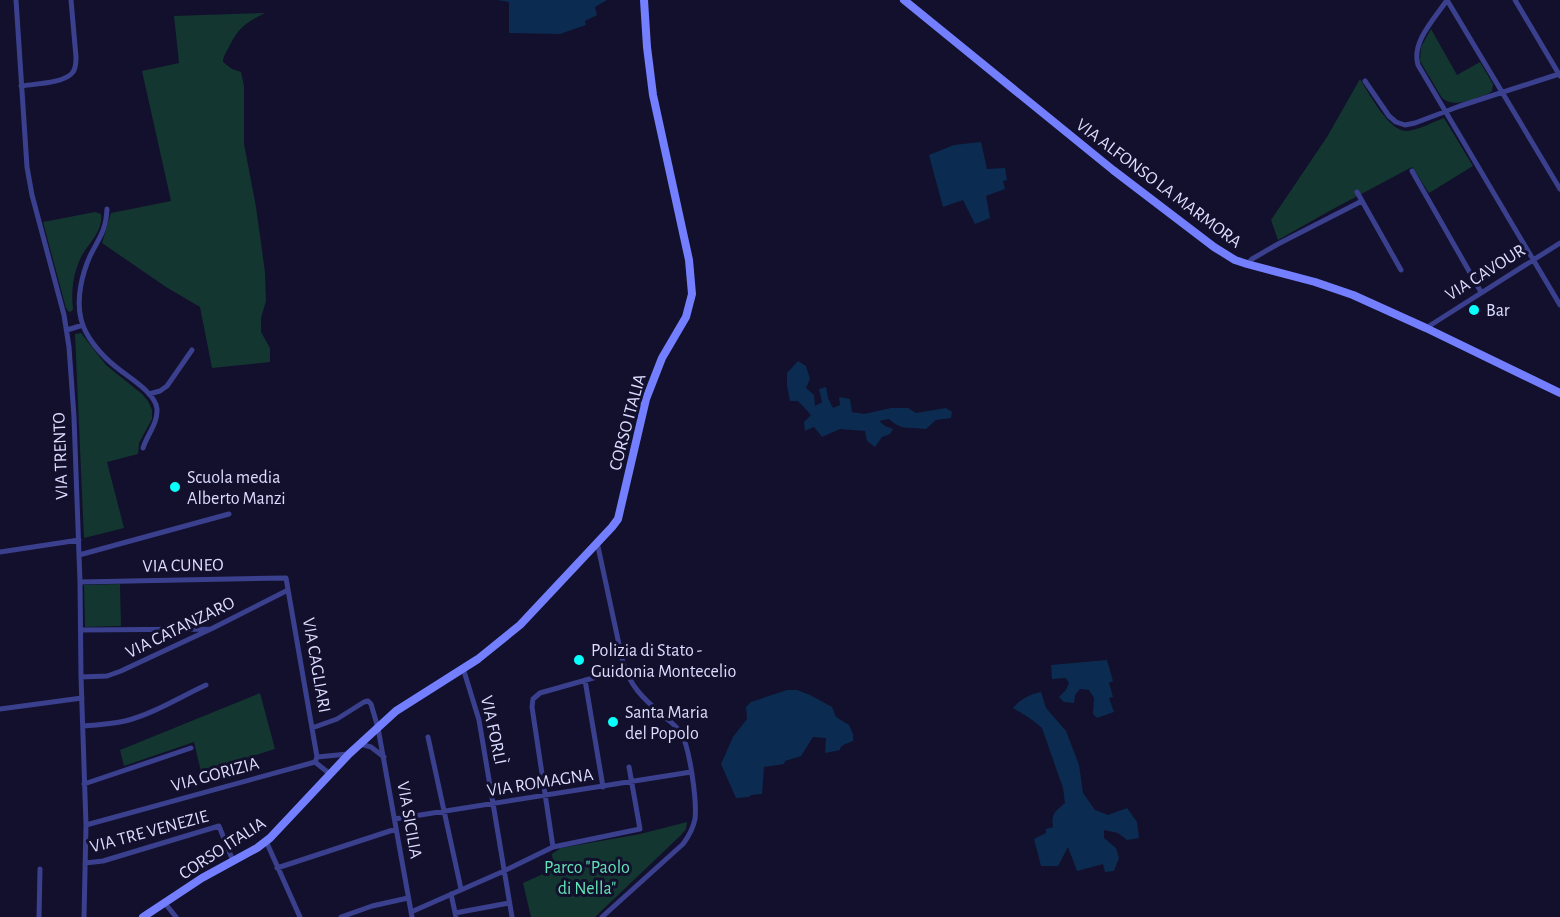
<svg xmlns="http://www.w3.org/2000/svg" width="1560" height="917" viewBox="0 0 1560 917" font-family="'Alegreya Sans',sans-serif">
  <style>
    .green { fill: #133631 }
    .water { fill: #0b2c50 }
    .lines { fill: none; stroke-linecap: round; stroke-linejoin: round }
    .street { stroke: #3a408d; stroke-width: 5 }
    .secondary { stroke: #737fff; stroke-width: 8 }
    .poi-dot { fill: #08fffc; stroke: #12102c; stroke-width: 2 }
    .labels { text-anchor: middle; stroke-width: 6; stroke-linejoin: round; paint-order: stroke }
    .street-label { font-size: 18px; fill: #dcdcff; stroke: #12102c }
    .poi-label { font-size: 18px; fill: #dcdcff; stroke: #12102c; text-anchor: start }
    .park-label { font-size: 18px; fill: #62e5b6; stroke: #12102c }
  </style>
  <rect width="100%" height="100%" fill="#12102c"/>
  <path class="green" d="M265,13C245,23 237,29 228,49C225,54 223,57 223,62L232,69L241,72L244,86V144L256,207L265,272L266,301L261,318V332L270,348V362L212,368L200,307L166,287L102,243L111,213L171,201L142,71L179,63L174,16Z
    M1431,29L1457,75L1480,62L1493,84L1492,91L1488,94C1474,98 1455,109 1442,98L1420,61L1421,47Z
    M1360,79C1369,93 1389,132 1407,131C1419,130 1433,122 1444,118L1473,166L1429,193L1412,167L1333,209L1278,240L1271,220L1327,137Z
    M95,212L101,214C103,232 89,242 81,257C73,274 71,291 73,309L72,311L69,312L66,308L43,222Z
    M81,333L106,365L142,394L148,401L152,410V419L139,443L138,454L107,462L124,528L84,538L75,334Z
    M120,584L121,626L85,627L84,585Z
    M260,693L275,749L201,772L194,742L124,766L120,750Z
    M687,822L686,829L681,835L595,917H531L523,883L554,869L552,854L561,848L640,834Z"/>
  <path class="water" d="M498,0H607L595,7L597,15L585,21L586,25L560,34L509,33V2Z
    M981,142L987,169L1005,168L1007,180L1003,181L1005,189L986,196L990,218L975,224L963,200L943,207L929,155L954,145Z
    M798,361L806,366L810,379L806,388L814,395L815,406L822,402L819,389L826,387L828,398L833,408L840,405L839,397L850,399L852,412L864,414L891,408H908L916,413L946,408L952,412L951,418L936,420L926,429C910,427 902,431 889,419L879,421L885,426L893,429L890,434L882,437L875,447L867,441L865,431L840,429L822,437L814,427L805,431L804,422L811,415L798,401H790L787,386V373Z
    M1107,660L1113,681L1109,683L1113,697L1109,698L1114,712L1097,718L1093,714L1094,698L1089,690L1080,689L1075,695L1074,703L1064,702L1059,697L1066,690L1069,683L1066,678L1052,679L1051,665Z
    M787,690H797L810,695L832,707L836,717L849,725L853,734V741L843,745L840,748V750L825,753L826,738L813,737L801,756L785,761L784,764L764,767L762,794L751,795L749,797L736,798L721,764L733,737L747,719L746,707L751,702Z
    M1041,692L1046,708L1066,731L1079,765L1083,793L1095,810L1108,815L1127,808L1137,822L1139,838L1127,840L1118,833L1104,830V838L1116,848L1119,858L1114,871L1105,872L1103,864L1077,871L1068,847L1058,866H1041L1034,839L1046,833V829L1053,827C1051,813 1055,812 1065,803L1063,788L1042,728L1031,719L1013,708C1021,699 1030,694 1041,692Z"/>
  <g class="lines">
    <path class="street" d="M16,0L27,167L32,195L64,315L69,347L74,417L80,582L81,677L86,825L84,917
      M1447,0C1435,18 1411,42 1418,65L1560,305
      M1447,0L1560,189
      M1515,0L1560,76
      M1365,81L1389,116L1396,122L1405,125L1415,123L1460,106L1559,74
      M21,86C34,84 66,83 73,72C76,68 76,63 76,57L71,0
      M1412,171L1481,292
      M1357,192L1401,270
      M107,209C106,231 99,238 90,256C82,274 76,299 81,319C85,337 102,356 116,367C128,377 156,393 157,409C158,423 147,435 143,448
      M1247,264L1252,259L1278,244L1362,201
      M1426,328L1560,243
      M67,330L83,325
      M149,394L160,391L167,386L192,350
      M597,542L623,663C631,687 642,697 661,714C668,720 676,725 681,733C690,748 697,801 695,819C693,829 689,836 683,844L602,917
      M0,552L79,540
      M79,555L229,514
      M80,582L286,578L317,757
      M81,630L211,629
      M463,668L479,720L512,917
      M81,677L107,676L121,671L213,628L288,590
      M585,680L603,787
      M0,709L82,698
      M83,726C97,725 111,724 125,721C153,714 180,697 206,685
      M312,728L337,719L364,702L368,701L371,704L378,728L412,917
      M428,737L461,889
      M360,744L371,747L384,757
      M315,762L330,774
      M84,784L191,748
      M395,819L691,772
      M86,825L315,762L317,757L348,754
      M266,841L300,917
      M553,847L532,707L533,699L540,693L625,669
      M85,863L103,861L219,826L233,861
      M277,868L396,829
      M451,894L456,917
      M164,902L176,917
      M411,912L504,871L553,847L640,829L629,767
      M455,913L509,903
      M39,917L40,869
      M341,917L372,906L408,898"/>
    <path class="secondary" d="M904,0L1113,170L1214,247L1235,260L1247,264L1315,282L1353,295L1426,328L1560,393
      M143,917L202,878L257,848L270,838L349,754L396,711L478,659L520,625L612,527L618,519L646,399L662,358L686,317L692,294L689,260L653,95L647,47L644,0"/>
  </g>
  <g class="poi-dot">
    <circle cx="1474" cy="310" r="6"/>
    <circle cx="175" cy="487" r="6"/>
    <circle cx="579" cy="660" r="6"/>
    <circle cx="613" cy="722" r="6"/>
  </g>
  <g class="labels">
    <g class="street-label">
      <text transform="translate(1159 183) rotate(37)" y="6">VIA ALFONSO LA MARMORA</text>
      <text transform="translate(1485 272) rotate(-32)" y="6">VIA CAVOUR</text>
      <text transform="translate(627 422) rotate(-75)" y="6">CORSO ITALIA</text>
      <text transform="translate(60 456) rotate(-92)" y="6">VIA TRENTO</text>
      <text transform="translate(183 565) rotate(-1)" y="6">VIA CUNEO</text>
      <text transform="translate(180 627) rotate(-26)" y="6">VIA CATANZARO</text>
      <text transform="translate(317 665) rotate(80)" y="6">VIA CAGLIARI</text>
      <text transform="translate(494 730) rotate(78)" y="6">VIA FORLÌ</text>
      <text transform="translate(215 774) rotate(-15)" y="6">VIA GORIZIA</text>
      <text transform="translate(540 782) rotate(-9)" y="6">VIA ROMAGNA</text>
      <text transform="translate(410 820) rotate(80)" y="6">VIA SICILIA</text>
      <text transform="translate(149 831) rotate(-15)" y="6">VIA TRE VENEZIE</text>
      <text transform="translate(222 848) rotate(-33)" y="6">CORSO ITALIA</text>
    </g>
    <g class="poi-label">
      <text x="1486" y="316">Bar</text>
      <text x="187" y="483">Scuola media<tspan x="187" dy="21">Alberto Manzi</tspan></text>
      <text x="591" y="656">Polizia di Stato -<tspan x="591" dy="21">Guidonia Montecelio</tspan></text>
      <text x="625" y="718">Santa Maria<tspan x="625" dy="21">del Popolo</tspan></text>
    </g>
    <g class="park-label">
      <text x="587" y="873">Parco "Paolo<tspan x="587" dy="21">di Nella"</tspan></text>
    </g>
  </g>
</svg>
